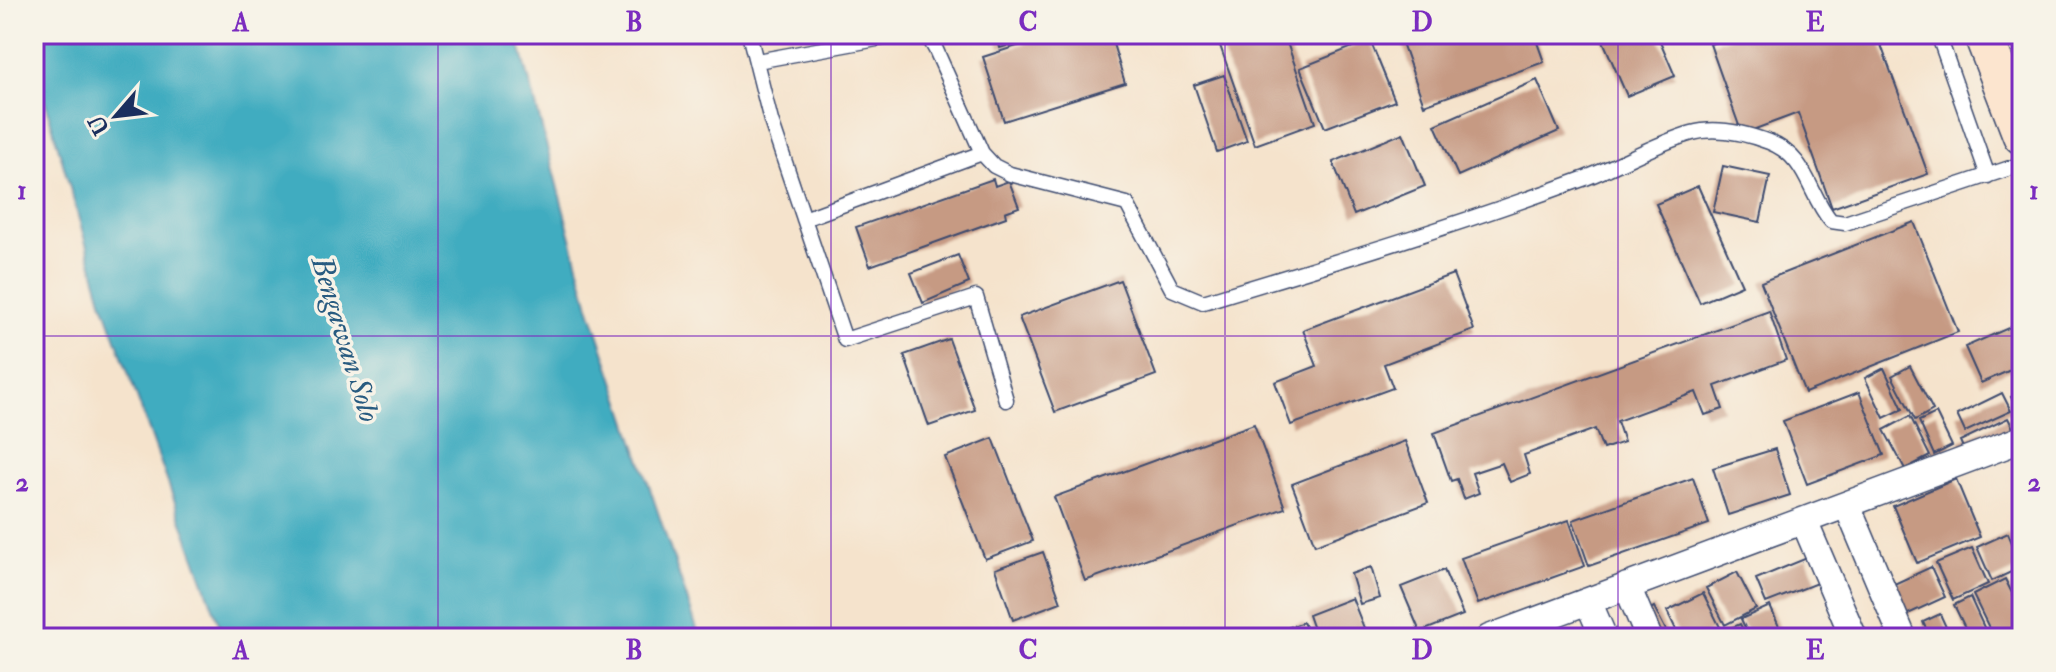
<svg xmlns="http://www.w3.org/2000/svg" width="2056" height="672" viewBox="0 0 2056 672" font-family="'IM FELL Double Pica',serif">
  <style>
    .water { fill: #41acc0; stroke: #2e6e8f; stroke-width: 2 }
    .building { fill: #c69a83 }
    .lines { fill: none; stroke-linecap: round; stroke-linejoin: round }
    .lane-casing { stroke: #3c4a6e; stroke-width: 17 }
    .street-casing { stroke: #3c4a6e; stroke-width: 29 }
    .secondary-casing { stroke: #3c4a6e; stroke-width: 41 }
    .lane { stroke: #fff; stroke-width: 14 }
    .street { stroke: #fff; stroke-width: 26 }
    .secondary { stroke: #fce5cf; stroke-width: 38 }
    .grid { fill: none; stroke: #7b2cbf; stroke-width: 2; stroke-opacity: 0.55 }
    .labels { text-anchor: middle; stroke-width: 7; stroke-linejoin: round; paint-order: stroke }
    .water-label { font-size: 30px; font-style: italic; fill: #285b80; stroke: #f7f3e8 }
    .neatline { fill: none; stroke: #7b2cbf; stroke-width: 3 }
    .grid-label { font-size: 26px; text-anchor: middle; font-weight: bold; fill: #7b2cbf }
  </style>
  <rect width="100%" height="100%" fill="#f7f3e8"/>
  <filter id="ink" filterUnits="userSpaceOnUse"><feTurbulence type="fractalNoise" baseFrequency=".0125" numOctaves="2"/><feDisplacementMap in="SourceGraphic" scale="16" xChannelSelector="R" yChannelSelector="G"/><feConvolveMatrix kernelMatrix="1 2 1 2 8 2 1 2 1" color-interpolation-filters="sRGB"/></filter>
  <filter id="wash" filterUnits="userSpaceOnUse"><feTurbulence type="fractalNoise" baseFrequency=".006" numOctaves="4" result="noise"/><feDisplacementMap in="SourceGraphic" scale="32" xChannelSelector="R" yChannelSelector="G"/><feGaussianBlur stdDeviation="1.8" result="paint"/><feColorMatrix in="noise" values="0 0 0 0 0 0 0 0 0 0 0 0 0 0 0 0 0 1.4 0 .05"/><feComposite in="paint" operator="in"/></filter>
  <g filter="url(#wash)">
    <rect width="100%" height="100%" fill="#f5e3cc"/>
    <path class="water" d="M34,34H517L589,306L700,638H224L103,303L34,62Z"/>
    <g id="blocks">
      <path class="building" d="M996,34H1030L1032,38L1000,48Z
        M1054,34H1110L1125,83L1004,121L983,57Z
        M1216,34H1284L1315,123L1255,145Z
        M1399,34H1534L1544,62L1424,105Z
        M1600,34H1657L1675,76L1627,96Z
        M1739,34H1877L1928,174L1832,208L1798,113L1742,134L1710,44Z
        M1370,40L1395,101L1325,128L1300,68Z
        M1224,75L1247,141L1217,152L1194,85Z
        M1537,80L1559,131L1458,176L1435,125Z
        M1403,133L1425,186L1354,215L1333,162Z
        M1723,166L1770,176L1760,222L1713,212Z
        M993,179L995,186L1009,181L1019,207L1005,212L1006,217L870,266L856,227Z
        M1698,186L1742,285L1700,303L1656,204Z
        M1914,222L1958,332L1805,393L1761,282Z
        M958,255L969,283L923,303L911,273Z
        M1453,274L1474,330L1384,364L1393,388L1291,425L1275,382L1317,366L1303,330Z
        M1120,280L1156,375L1055,412L1019,317Z
        M1769,311L1786,360L1715,386L1723,409L1705,415L1696,392L1617,421L1624,442L1603,449L1595,429L1524,455L1530,474L1510,482L1502,463L1472,473L1479,493L1464,499L1457,479L1451,481L1434,433Z
        M2022,322V365L1981,383L1965,347Z
        M949,339L975,410L929,426L904,355Z
        M1910,366L1933,410L1915,420L1892,376Z
        M1884,368L1903,409L1884,418L1865,378Z
        M2022,391V419L2011,397Z
        M1859,392L1884,455L1807,484L1783,421Z
        M2002,393L2011,411L1965,432L1957,415Z
        M1936,413L1952,446L1934,455L1919,421Z
        M1910,416L1930,456L1905,469L1884,430Z
        M2008,418L2016,434L1967,457L1960,441Z
        M1254,424L1285,508L1085,581L1054,497Z
        M993,438L1033,541L985,559L945,457Z
        M1405,441L1428,503L1315,545L1292,484Z
        M1775,449L1790,495L1728,515L1713,468Z
        M1693,478L1709,524L1589,566L1573,520Z
        M1956,479L1980,537L1917,563L1893,506Z
        M1569,520L1585,566L1478,604L1461,558Z
        M2008,533L2022,567L1992,581L1977,547Z
        M1972,548L1988,584L1953,600L1936,563Z
        M1043,552L1061,602L1013,620L995,569Z
        M1807,558L1817,583L1766,603L1756,579Z
        M1371,567L1380,598L1360,604L1351,574Z
        M1931,567L1945,597L1906,615L1892,585Z
        M1444,570L1463,615L1420,632L1401,587Z
        M1737,572L1756,609L1725,625L1706,588Z
        M2005,579L2022,613V634L2014,638H1994L1973,595Z
        M1703,593L1720,627L1698,638H1680L1667,611Z
        M1970,597L1988,636L1983,638H1970L1954,605Z
        M1352,598L1368,638H1316L1308,615Z
        M1770,606L1784,638H1750L1741,619Z
        M1654,607L1670,638H1644L1633,619Z
        M1940,614L1951,638H1930L1923,622Z
        M1303,622L1310,638H1285L1282,630Z
        M1740,624L1747,638H1709Z"/>
    </g>
  </g>
  <g filter="url(#ink)">
    <use href="#blocks" fill-opacity="0" stroke="#3c4a6e" stroke-width="2"/>
    <g class="lines">
      <defs>
        <path id="lane" d="M749,34L771,121L845,340L976,297L1006,400
          M920,34L931,41L936,50L982,153L994,166L1010,174L1127,204L1172,289L1203,302C1329,264 1456,226 1580,180C1617,167 1653,144 1692,133C1717,126 1745,133 1769,142C1808,157 1808,194 1831,221L1845,223L2022,164
          M1938,34L1988,176
          M757,61L904,34
          M804,219L982,153"/>
        <path id="street" d="M1847,505L1903,638
          M1804,521L1854,638
          M1627,586L1649,638
          M1588,601L1604,638
          M1489,638L2022,439"/>
        <path id="secondary" d="M1983,34L2022,135"/>
      </defs>
      <use href="#lane" class="lane-casing"/>
      <use href="#street" class="street-casing"/>
      <use href="#secondary" class="secondary-casing"/>
      <use href="#lane" class="lane"/>
      <use href="#street" class="street"/>
      <use href="#secondary" class="secondary"/>
    </g>
  </g>
  <path class="grid" d="M438,34V638M831,34V638M1225,34V638M1618,34V638M34,336H2022"/>
  <g class="labels">
    <g class="water-label">
      <text transform="translate(346 339) rotate(73)" y="10">Bengawan Solo</text>
    </g>
  </g>
  <rect width="2056" height="672" fill="none" stroke="#f7f3e8" stroke-width="88"/>
  <g transform="translate(116 116) rotate(242)" stroke="#f7f3e8" stroke-width="6" paint-order="stroke">
  <path d="M0-6L14 30L0 20L-14 30Z" fill="#1b2f5e"/>
  <text y="-12" font-size="22" font-weight="bold" text-anchor="middle" fill="#1b2f5e">U</text>
  </g>
  <rect x="44" y="44" width="1968" height="584" class="neatline"/>
  <g class="grid-label">
    <text x="241" y="31">A</text>
    <text x="634" y="31">B</text>
    <text x="1028" y="31">C</text>
    <text x="1422" y="31">D</text>
    <text x="1815" y="31">E</text>
    <text x="22" y="199">1</text>
    <text x="2034" y="199">1</text>
    <text x="22" y="491">2</text>
    <text x="2034" y="491">2</text>
    <text x="241" y="659">A</text>
    <text x="634" y="659">B</text>
    <text x="1028" y="659">C</text>
    <text x="1422" y="659">D</text>
    <text x="1815" y="659">E</text>
  </g>
</svg>
